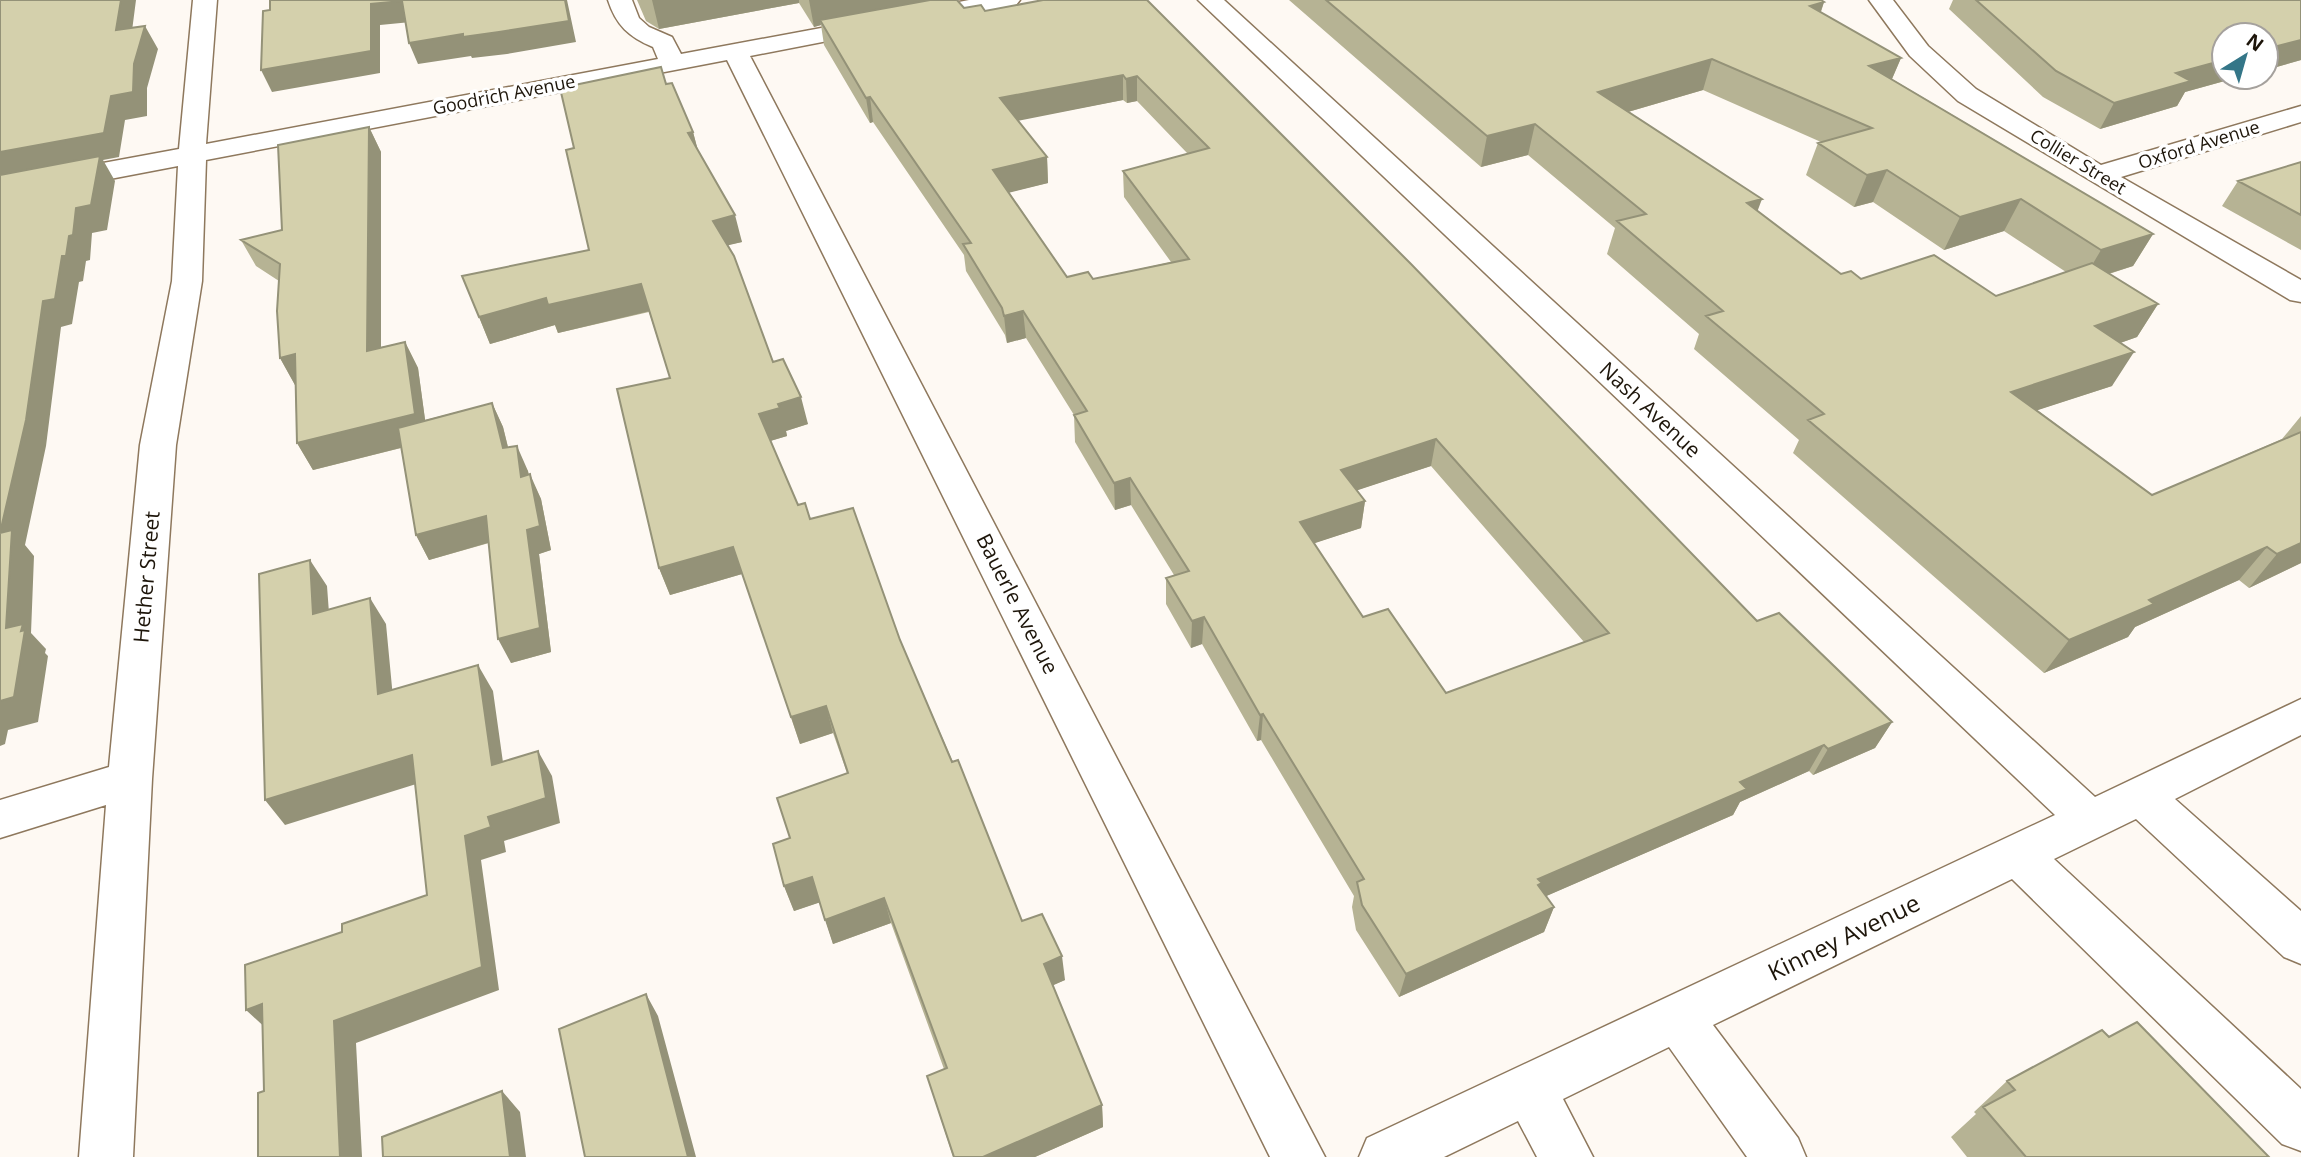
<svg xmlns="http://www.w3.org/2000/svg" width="2301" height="1157" viewBox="0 0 2301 1157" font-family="'Open Sans',sans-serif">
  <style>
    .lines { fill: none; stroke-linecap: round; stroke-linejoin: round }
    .minor-casing { stroke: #8e785d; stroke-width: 3 }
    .minor { fill: #fff; fill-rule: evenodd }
    .wall { fill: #b6b394; fill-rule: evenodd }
    .shaded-wall { fill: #949278 }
    .building { fill: #d4d0ac; stroke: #949278; stroke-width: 2; fill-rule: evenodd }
    .labels { text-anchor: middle; stroke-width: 7; stroke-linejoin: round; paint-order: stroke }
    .far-street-label { font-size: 18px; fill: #1d150a; stroke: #fff }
    .street-label { font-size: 21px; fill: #1d150a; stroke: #fff }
    .near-street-label { font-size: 24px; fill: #1d150a; stroke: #fff }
  </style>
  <rect width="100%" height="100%" fill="#fef9f3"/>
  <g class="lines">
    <defs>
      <path id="minor" d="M193,0H217L206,144L658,59L653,47C629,37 616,25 608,0H632L639,18L649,27L672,37L681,54L875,18L884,20L887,25L884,30L750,56L1325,1157H1270L727,60L206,160L202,281L176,445L152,779L133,1157H79L106,805L0,838V800L109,767L140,445L172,281L178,166L0,200V182L179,149Z
        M969,0H1020L1016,5L1008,7L931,21L923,19L919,14L923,9Z
        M1198,0H1224L2095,797L2301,699V735L2175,799L2301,911V964L2284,957L2136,819L2054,859L2301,1089V1151L2282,1144L2012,879L1713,1025L1798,1138L1806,1157H1747L1669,1047L1563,1099L1593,1157H1537L1518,1121L1444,1157H1359L1367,1138L2055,815Z
        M1869,0H1893L1928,46L1976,89L2101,165L2301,106V122L2121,177L2301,280V302L2290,300L1958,101L1910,56Z"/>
    </defs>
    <use href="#minor" class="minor-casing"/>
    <use href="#minor" class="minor"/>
  </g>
  <path class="wall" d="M637,0H957L964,8L985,11L1147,0L1757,621L1892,722L1875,748L1813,775L1809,771L1740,802L1733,815L1546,896L1554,907L1544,932L1399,997L1356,930L1352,907L1354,896L1261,740L1257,741L1202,644L1191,648L1166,604V578L1174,575L1131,505L1115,510L1075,442L1074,415L1026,338L1007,343L1005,335L966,271L964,255L873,122L870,123L824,45L821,25L814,27L799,3L659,29L646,21ZM1123,100L1127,103L1137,101L1188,154L1123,171L1124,197L1171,262L1093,279L1067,277L1009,192L1048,183L1047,157L1017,120ZM1431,466L1584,642L1446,693L1363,617L1314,543L1361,528L1365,501L1357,490Z
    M1289,0H1821L1824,2L1821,12L1901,58L1892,79L2153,234L2133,266L2109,274L2158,304L2137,337L2120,343L2112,386L2037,410L2152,495L2282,439L2301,416V563L2249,588L2239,580L2135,627L2128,637L2044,673L1793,453L1799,440L1694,349L1699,334L1607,254L1615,228L1528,155L1481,167ZM1703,90L1821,142L1818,143L1806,175L1854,207L1873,202L1944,250L2004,231L2066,272L1996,296L1861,279L1841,274L1628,112Z
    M1953,0H2301V60L2266,70V35L2224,77H2239L2185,92L2177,106L2100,129L2043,97L1949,9Z
    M666,84L693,132L698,151L742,242L727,245L773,362L808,424L786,431L787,436L770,441L798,505L810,519L900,640L1022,921L1065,980L1053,985L1102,1105L1103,1127L1035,1157H953L927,1076L944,1069L891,923L833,944L820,902L794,911L784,886L790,838L847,773L833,733L800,744L742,574L670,595L659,568L670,378L649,312L558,333L555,325L490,344L479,317L589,250L574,148Z
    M369,127L381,152V347L405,342L418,368L425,420L492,403L503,427L508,447L528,471L529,475L541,499L551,550L539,554L551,652L511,663L489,543L429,560L416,535L401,448L313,470L297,443L295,385L280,358L279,281L256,266L241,240L282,230Z
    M2301,162V250L2222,206L2238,181Z
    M2109,1037L2269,1157H1967L1951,1137L1976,1114L1974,1112L2007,1081Z"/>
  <path class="shaded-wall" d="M121,0H136L129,54L116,30Z
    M565,0H567L576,42L507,54L472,58L471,56L418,64L409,43Z
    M652,0H799V3L659,29Z
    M809,0H941L820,20L821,25L814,27Z
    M402,1L411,22L380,25V73L272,92L261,70L371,4Z
    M1824,2L1814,31L1810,6Z
    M145,26L158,49L147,88V116L125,120L119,157L103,160L115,181L107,230L92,233L90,260L86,261L83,281L79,282L72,324L61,327L46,446L25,545L34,556L31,633L46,649L45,653L48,656L38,722L8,730L5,744L0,746V701L6,628L0,533V152L111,96L134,64Z
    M2301,40V60L2266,70V49Z
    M1901,58L1888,88L1869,66Z
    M1712,59L1703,90L1590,123L1598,92Z
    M2224,60V77H2239L2185,92L2177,106L2100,129L2114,103L2176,73Z
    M1123,75V100L1002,124L1000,98Z
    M1137,76V101L1127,103L1126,79Z
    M870,97L873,122L870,123L866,98Z
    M1535,124L1528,155L1481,167L1487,136Z
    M369,127L381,152V377L367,351Z
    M693,132L700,158L688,133Z
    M1047,157L1048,183L996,196L993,170Z
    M1887,170L1873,202L1854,207L1867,175Z
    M1762,199L1750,231L1747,203Z
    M2021,199L2004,231L1944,250L1960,217Z
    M735,215L742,242L721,247L713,221Z
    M2153,234L2133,266L2082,282L2101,250Z
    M641,284L650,311L558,333L555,325L490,344L479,317L546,298Z
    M2158,304L2137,337L2075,359L2095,326Z
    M1023,311L1026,338L1007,343L1004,316Z
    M405,342L418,368L428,441L313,470L297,443Z
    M2134,352L2112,386L1992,425L2011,392Z
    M295,354V385L280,358Z
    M801,397L808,424L786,431L787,436L767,442L759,414L778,404Z
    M492,403L503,427L514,472L503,448Z
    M1436,439L1431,466L1337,497L1341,470Z
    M517,446L528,471L532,501L521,477Z
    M530,474L541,499L551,550L539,554L551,652L511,663L498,639L527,530Z
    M1130,478L1131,505L1115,510L1114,483Z
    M1365,501L1361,528L1297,549L1300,522Z
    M486,516L498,540L429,560L416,535Z
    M2301,543V563L2249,588L2277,554Z
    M733,547L742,574L670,595L659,568Z
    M2267,547L2239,580L2135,627L2128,637L2044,673L2069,640L2149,600Z
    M310,560L327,586L331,640L313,614Z
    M370,598L386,624L395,719L378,694Z
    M1204,617L1202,644L1191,648L1192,621Z
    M478,665L493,691L507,791L492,765Z
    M826,706L833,733L800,744L791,717Z
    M1263,714L1261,740L1257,741L1260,715Z
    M1892,722L1875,748L1813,775L1828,749Z
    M1824,745L1809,771L1740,802L1733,815L1535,901L1538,879L1740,782Z
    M538,751L552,776L560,823L504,841L506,852L481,860L499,990L356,1043L362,1157H340L334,1021L482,967L465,836Z
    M412,755L429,780L285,825L265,800Z
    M812,877L821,902L794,911L784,886Z
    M884,898L891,923L833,944L825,920Z
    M1554,907L1544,932L1399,997L1406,974Z
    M1062,956L1065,980L1047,988L1044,964Z
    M646,994L658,1016L696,1157H688Z
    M262,1004L270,1032L246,1010Z
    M502,1091L520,1112L526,1157H510Z
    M1102,1105L1103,1127L1035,1157H983Z"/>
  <path class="building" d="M0,0H121L116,30L145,26L134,64L133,92L111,96L104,133L0,152Z
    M270,0H565L569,21L499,32L463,37V34L409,43L402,1L371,4V51L261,70L263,11L270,10Z
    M930,0H957L964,8L981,5L985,11L1043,0H1147L1411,264L1757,621L1779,613L1892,722L1828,749L1824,745L1740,782L1747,789L1538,879L1542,883L1538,885L1554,907L1406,974L1362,905L1357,882L1364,879L1263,714L1260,715L1204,617L1192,621L1166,578L1189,571L1130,478L1114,483L1074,415L1087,411L1023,311L1004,316L1002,308L963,244L971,243L870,97L866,98L820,20ZM1123,75L1126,79L1137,76L1209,148L1123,171L1189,259L1093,279L1088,272L1067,277L993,170L1047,157L1000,98ZM1436,439L1609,633L1446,693L1388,609L1363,617L1300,522L1365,501L1341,470Z
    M1326,0H1821L1824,2L1810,6L1901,58L1869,66L2153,234L2101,250L2021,199L1960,217L1887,170L1867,175L1818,143L1872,128L1712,59L1598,92L1762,199L1747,203L1841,274L1851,271L1861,279L1934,255L1996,296L2092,263L2158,304L2095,326L2134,352L2011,392L2152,495L2301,432V543L2277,554L2267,547L2149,600L2154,604L2069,640L1808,420L1824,414L1706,316L1723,311L1617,221L1646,214L1535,124L1487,136Z
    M1976,0H2301V40L2266,49V35H2224V60L2176,73L2191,81L2114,103L2056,71Z
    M661,67L666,84L672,83L693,132L688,133L735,215L713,221L734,256L773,362L783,359L801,397L778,404L780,408L759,414L798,505L805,503L810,519L853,508L900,640L952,762L958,760L1022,921L1042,914L1062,956L1044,964L1102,1105L983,1157H954L927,1076L947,1068L884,898L825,920L812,877L784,886L773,844L790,838L777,798L848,773L826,706L791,717L733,547L659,568L617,389L670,378L641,284L548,305L546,298L479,317L462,276L589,250L566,150L574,148L560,88Z
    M369,127L367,351L405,342L415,414L297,443L295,354L280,358L277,311L280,264L241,240L282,230L278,145Z
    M100,156L91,205L76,208L73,235L69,236L66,256H62L55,299L43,301L26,420L0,533L12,530L6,628L23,624L21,631L25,630L14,697L0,701V175Z
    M2301,162V215L2238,181Z
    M492,403L503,448L517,446L521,477L530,474L540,526L527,530L540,628L498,639L486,516L416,535L398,428Z
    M310,560L313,614L370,598L378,694L478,665L492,765L538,751L546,798L488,817L491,827L465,836L482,967L334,1021L340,1157H258V1093L264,1091L262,1004L246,1010L245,965L342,932V924L427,895L412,755L265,800L259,574Z
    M646,994L688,1157H585L559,1029Z
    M2137,1022L2269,1157H2026L1983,1107L2015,1090L2007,1081L2102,1030L2109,1037Z
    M502,1091L510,1157H383L382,1137Z"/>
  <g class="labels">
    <g class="far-street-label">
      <text transform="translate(504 95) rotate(-11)" y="6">Goodrich Avenue</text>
      <text transform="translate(2199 145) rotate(-17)" y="6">Oxford Avenue</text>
      <text transform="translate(2078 162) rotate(31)" y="6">Collier Street</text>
    </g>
    <g class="street-label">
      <text transform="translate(1650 410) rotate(43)" y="7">Nash Avenue</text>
      <text transform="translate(147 577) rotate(-85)" y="7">Hether Street</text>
      <text transform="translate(1017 604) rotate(63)" y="7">Bauerle Avenue</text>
    </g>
    <g class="near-street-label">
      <text transform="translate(1844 938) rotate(-26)" y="8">Kinney Avenue</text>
    </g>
  </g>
  <g transform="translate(2245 56) rotate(37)"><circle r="33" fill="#ffffff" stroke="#a5a19d" stroke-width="2"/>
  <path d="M0-5L12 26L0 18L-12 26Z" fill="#347688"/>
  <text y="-10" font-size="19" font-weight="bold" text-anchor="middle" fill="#1d150a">N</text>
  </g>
</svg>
